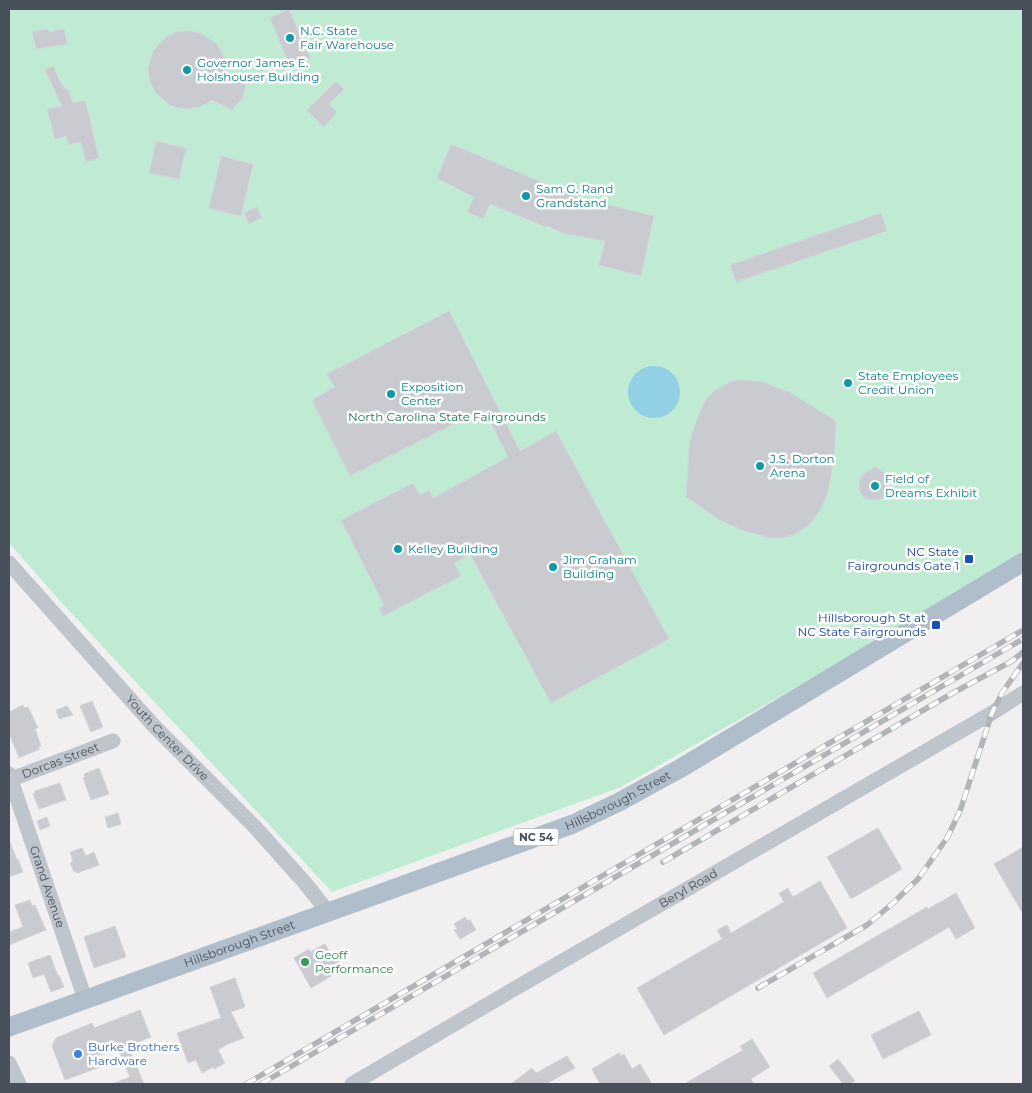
<svg xmlns="http://www.w3.org/2000/svg" width="1032" height="1093" viewBox="0 0 1032 1093" font-family="Montserrat,sans-serif">
  <style>
    .green { fill: #c0ebd3 }
    .water { fill: #91d0e5 }
    .building { fill: #c9cbd1; stroke: #d3d5da }
    .lines { fill: none; stroke-linecap: round; stroke-linejoin: round }
    .minor { stroke: #bec5cd; stroke-width: 15 }
    .major { stroke: #b0bdcb; stroke-width: 19 }
    .rail-casing { stroke: #b1b4b9; stroke-width: 5.5 }
    .rail { stroke: #fff; stroke-width: 4; stroke-dasharray: 11; stroke-linecap: butt }
    .culture-dot { fill: #0f9aa8; stroke: #fff; stroke-width: 2 }
    .transit-dot { fill: #1a4fb4; stroke: #fff; stroke-width: 2 }
    .leisure-dot { fill: #2e9e5b; stroke: #fff; stroke-width: 2 }
    .shop-dot { fill: #3f7fe0; stroke: #fff; stroke-width: 2 }
    .labels { text-anchor: middle; stroke-width: 5; stroke-linejoin: round; paint-order: stroke }
    .shield { fill: #fff; stroke: #7f858c; stroke-width: 1 }
    .shield-label { font-size: 11px; font-weight: bold; fill: #48515b }
    .culture-label { font-size: 12px; fill: #0d838f; stroke: #fff; text-anchor: start }
    .park-label { font-size: 12px; fill: #1e774e; stroke: #fff }
    .transit-label { font-size: 12px; fill: #164399; stroke: #fff; text-anchor: end }
    .street-label { font-size: 12px; fill: #48515b; stroke: #fff }
    .leisure-label { font-size: 12px; fill: #27864d; stroke: #fff; text-anchor: start }
    .shop-label { font-size: 12px; fill: #366cbe; stroke: #fff; text-anchor: start }
  </style>
  <rect width="100%" height="100%" fill="#f1efef"/>
  <path class="green" d="M9,9H1023V558L621,787L332,892L62,603L9,543Z"/>
  <path class="water" d="M628 392a26 26 0 1 1 52 0a26 26 0 1 1-52 0Z"/>
  <path class="building" d="M289,9L310,58L290,66L270,18Z
    M48,29L49,32L64,29L67,44L36,49L32,32Z
    M188,31L200,33L216,43L225,59L227,75L246,85L242,99L232,110L213,100L199,107L187,109L175,107L169,104L155,92L150,81L148,69L153,51L165,38L176,32Z
    M53,66L64,89L67,88L73,103L85,100L99,158L86,162L81,142L68,145L66,136L55,139L47,109L62,106L45,70Z
    M336,81L344,89L329,104L337,112L324,127L307,110Z
    M156,141L186,148L179,179L149,173Z
    M451,144L579,198L654,216L641,276L599,265L605,241L566,234L547,226L546,227L490,204L483,219L467,212L474,197L437,178Z
    M221,156L253,164L241,216L209,208Z
    M257,207L262,218L249,224L244,213Z
    M881,213L887,231L736,282L730,265Z
    M449,311L520,451L556,431L669,639L551,703L470,554L454,563L461,576L383,616L379,608L384,605L341,520L413,483L420,495L429,490L433,498L508,457L484,409L350,476L312,400L335,387L327,374Z
    M742,380L763,382L791,393L836,421L834,457L828,492L822,507L811,523L794,535L781,538H769L742,530L720,520L686,497L689,448L692,433L701,409L706,399L714,391L732,381Z
    M874,466L885,473L890,483L887,494L878,500H872L864,498L859,490L860,478L864,473L872,470Z
    M92,701L103,727L91,732L80,706Z
    M23,705L24,708L28,707L38,728L35,729L41,746L38,747L40,749L19,758L9,733V712Z
    M67,706L73,715L59,719L56,710Z
    M99,768L109,794L91,800L83,778L85,777L84,774Z
    M60,783L66,800L39,809L33,794L35,793V791Z
    M118,813L121,824L108,828L105,817Z
    M47,817L50,826L40,830L37,821Z
    M878,828L902,869L851,899L827,857Z
    M9,842H10L17,860L18,859L23,872L9,877Z
    M1023,847V914L994,864Z
    M82,848L86,856L94,852L99,865L77,873L76,871L74,872L70,863L73,862L70,852Z
    M820,881L847,928L664,1035L637,988L722,939L717,930L727,925L731,933L784,902L779,893L788,888L793,897Z
    M956,893L975,928L956,939L949,927L827,998L813,973L927,907L928,909Z
    M30,900L32,906L35,905L46,930L9,945V932L23,927L15,905Z
    M465,917L468,921L470,920L476,930L460,939L454,930L457,929L454,924Z
    M115,926L126,957L94,968L84,937Z
    M325,944L332,956L335,955L343,969L311,988L294,958L309,949L310,952Z
    M50,955L58,976L59,975L64,987L51,992L44,974L33,978L28,963Z
    M235,978L245,1007L231,1012L244,1038L228,1044L218,1050L225,1063L214,1069L213,1067L202,1073L196,1060L188,1063L177,1033L221,1018L210,987Z
    M140,1010L151,1037L128,1046L144,1084H112L130,1077L118,1049L99,1055L103,1066L65,1080L52,1046L56,1038L92,1023L94,1028Z
    M919,1011L931,1035L883,1059L871,1035Z
    M752,1039L770,1067L751,1079L754,1084H684L743,1050L740,1046Z
    M619,1053L621,1056L624,1054L632,1069L640,1064L652,1084H600L592,1069Z
    M567,1056L575,1068L546,1084H511L532,1068L536,1073Z
    M838,1059L855,1081L850,1084H843L829,1066Z"/>
  <g class="lines">
    <g class="minor">
      <path id="s1" d="M9,563L154,726L255,827L305,883L328,912"/>
      <path id="s2" d="M9,774L85,999"/>
      <path id="s3" d="M9,780L113,741"/>
      <path d="M9,1063L19,1084"/>
      <path id="s4" d="M352,1084L521,985L992,713L1023,693"/>
    </g>
    <path class="major" id="s5" d="M9,1027L573,824L619,802L681,768L1023,562"/>
    <defs>
      <path id="rail" d="M663,862L951,694L1012,661L1023,652
        M758,988L867,925L892,904L918,879L947,838L960,811L992,713L1002,693L1023,663
        M246,1084L1023,630
        M261,1084L1023,639"/>
    </defs>
    <use href="#rail" class="rail-casing"/>
    <use href="#rail" class="rail"/>
  </g>
  <g class="culture-dot">
    <circle cx="290" cy="38" r="5"/>
    <circle cx="187" cy="70" r="5"/>
    <circle cx="526" cy="196" r="5"/>
    <circle cx="848" cy="383" r="5"/>
    <circle cx="391" cy="394" r="5"/>
    <circle cx="760" cy="466" r="5"/>
    <circle cx="875" cy="486" r="5"/>
    <circle cx="398" cy="549" r="5"/>
    <circle cx="553" cy="567" r="5"/>
  </g>
  <g class="transit-dot">
    <rect x="964" y="554" width="10" height="10" rx="2.5"/>
    <rect x="931" y="620" width="10" height="10" rx="2.5"/>
  </g>
  <circle class="leisure-dot" cx="305" cy="962" r="5"/>
  <circle class="shop-dot" cx="78" cy="1054" r="5"/>
  <g class="labels">
    <rect class="shield" x="513.5" y="828.5" width="45" height="17" rx="4"/>
    <g class="shield-label">
      <text x="536" y="841">NC 54</text>
    </g>
    <g class="culture-label">
      <text x="300" y="35">N.C. State<tspan x="300" dy="14">Fair Warehouse</tspan></text>
      <text x="197" y="67">Governor James E.<tspan x="197" dy="14">Holshouser Building</tspan></text>
      <text x="536" y="193">Sam G. Rand<tspan x="536" dy="14">Grandstand</tspan></text>
      <text x="858" y="380">State Employees<tspan x="858" dy="14">Credit Union</tspan></text>
      <text x="401" y="391">Exposition<tspan x="401" dy="14">Center</tspan></text>
      <text x="770" y="463">J.S. Dorton<tspan x="770" dy="14">Arena</tspan></text>
      <text x="885" y="483">Field of<tspan x="885" dy="14">Dreams Exhibit</tspan></text>
      <text x="408" y="553">Kelley Building</text>
      <text x="563" y="564">Jim Graham<tspan x="563" dy="14">Building</tspan></text>
    </g>
    <g class="park-label">
      <text x="447" y="421">North Carolina State Fairgrounds</text>
    </g>
    <g class="transit-label">
      <text x="959" y="556">NC State<tspan x="959" dy="14">Fairgrounds Gate 1</tspan></text>
      <text x="926" y="622">Hillsborough St at<tspan x="926" dy="14">NC State Fairgrounds</tspan></text>
    </g>
    <g class="street-label">
      <text dy="4" stroke="none"><textPath href="#s1" startOffset="236">Youth Center Drive</textPath></text>
      <text dy="4" stroke="none"><textPath href="#s3" startOffset="55">Dorcas Street</textPath></text>
      <text dy="4" stroke="none"><textPath href="#s5" startOffset="650">Hillsborough Street</textPath></text>
      <text dy="4" stroke="none"><textPath href="#s2" startOffset="119">Grand Avenue</textPath></text>
      <text dy="4" stroke="none"><textPath href="#s4" startOffset="389">Beryl Road</textPath></text>
      <text dy="4" stroke="none"><textPath href="#s5" startOffset="245">Hillsborough Street</textPath></text>
    </g>
    <g class="leisure-label">
      <text x="315" y="959">Geoff<tspan x="315" dy="14">Performance</tspan></text>
    </g>
    <g class="shop-label">
      <text x="88" y="1051">Burke Brothers<tspan x="88" dy="14">Hardware</tspan></text>
    </g>
  </g>
  <rect width="1032" height="1093" fill="none" stroke="#48515b" stroke-width="20"/>
</svg>
